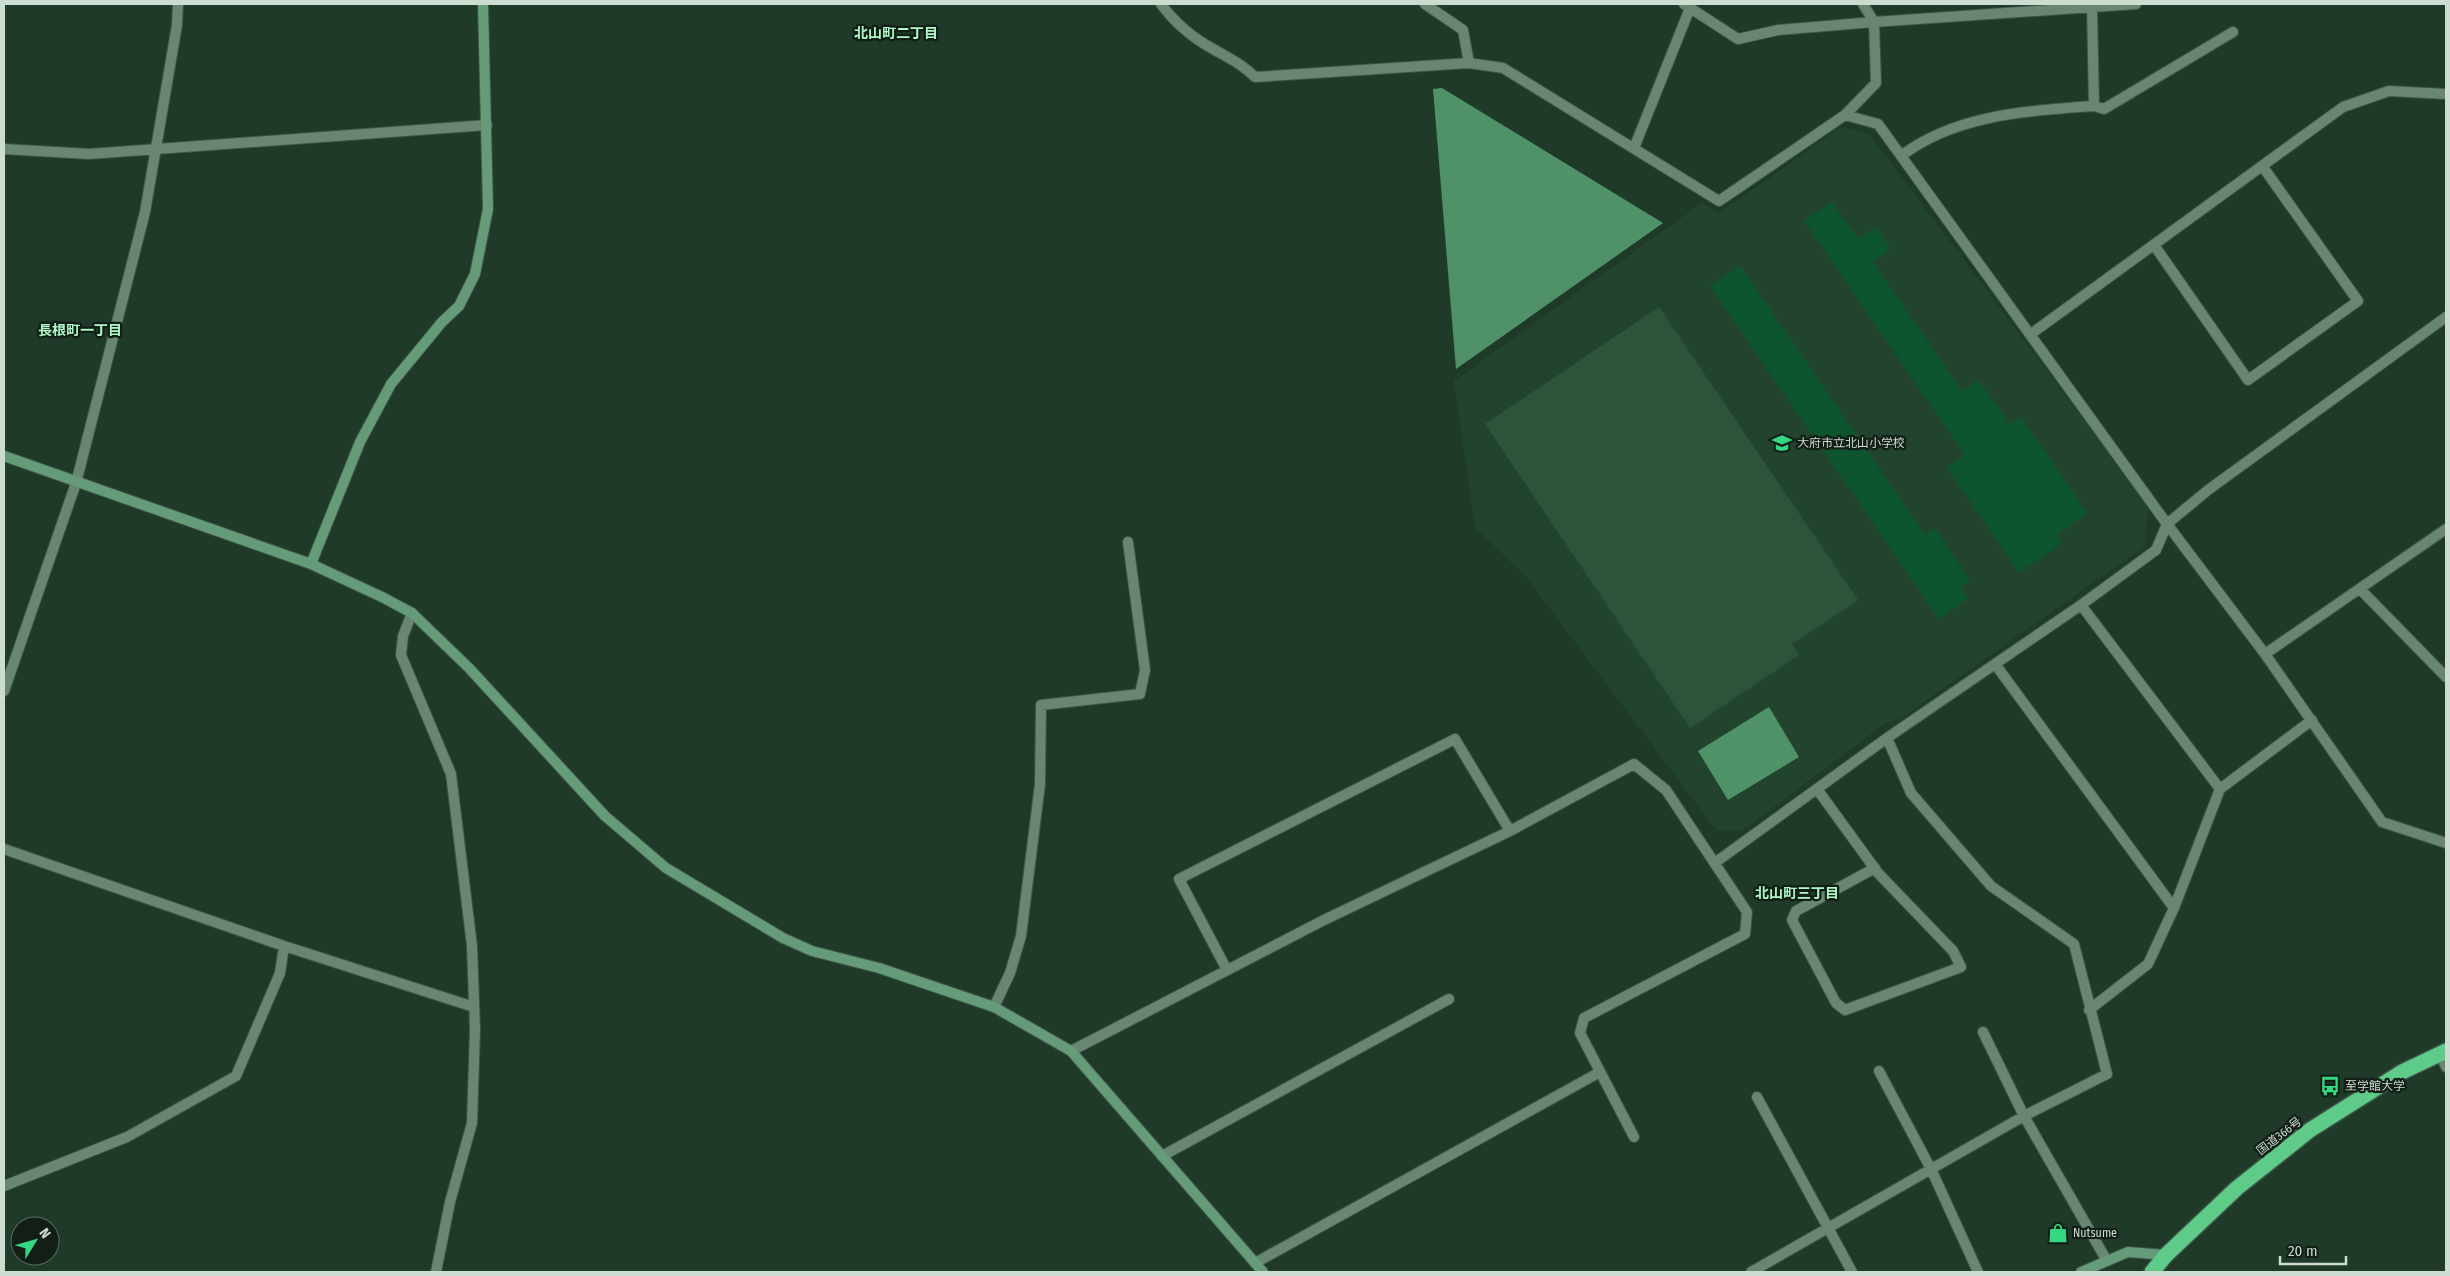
<svg xmlns="http://www.w3.org/2000/svg" width="2450" height="1276" viewBox="0 0 2450 1276" font-family="'Fira Sans Condensed','Noto Sans JP',sans-serif">
  <style>
    .built { fill: #22442e }
    .green { fill: #2e533b }
    .water { fill: #509268 }
    .building { fill: #0d552f }
    .lines { fill: none; stroke-linecap: round; stroke-linejoin: round }
    .lane-casing { stroke: #3d5546; stroke-width: 12 }
    .street-casing { stroke: #3d5546; stroke-width: 12 }
    .secondary-casing { stroke: #3d5546; stroke-width: 12 }
    .highway-casing { stroke: #3d5546; stroke-width: 18 }
    .lane { stroke: #688671; stroke-width: 10 }
    .street { stroke: #688671; stroke-width: 10 }
    .secondary { stroke: #659b78; stroke-width: 10 }
    .highway { stroke: #5ecb88; stroke-width: 15 }
    .labels { text-anchor: middle; stroke-width: 4.5; stroke-linejoin: round; paint-order: stroke }
    .poi-label { font-size: 12px; fill: #ccdcd0; stroke: #121e16; text-anchor: start }
    .street-label { font-size: 12px; fill: #ccdcd0; stroke: #121e16 }
    .neighbourhood-label { font-size: 14px; font-weight: bold; fill: #aef8c6; stroke: #121e16 }
  </style>
  <rect width="100%" height="100%" fill="#1f3a29"/>
  <path class="built" d="M1841,127L1869,134L2148,505L2145,546L1904,716L1883,725L1743,830L1717,831L1527,578L1475,527L1454,381L1702,203L1720,213Z"/>
  <path class="green" d="M1659,307L1858,600L1792,644L1799,655L1690,728L1485,424Z"/>
  <path class="water" d="M1442,88L1663,223L1456,369L1433,89Z
    M1769,707L1799,757L1728,800L1698,751Z"/>
  <path class="building" d="M1832,202L1858,239L1876,227L1891,249L1873,262L1962,391L1979,380L2010,424L2021,417L2088,513L2057,535L2062,543L2019,573L1947,468L1965,455L1804,221Z
    M1740,265L1925,535L1935,528L1970,580L1960,587L1968,599L1939,619L1710,286Z"/>
  <g class="lines">
    <defs>
      <path id="lane" d="M1425,4L1463,30L1469,63
        M1684,4L1738,39L1778,30L1874,22"/>
      <path id="street" d="M1161,4C1175,23 1193,38 1213,49C1229,58 1242,64 1255,77L1469,63L1503,68L1719,201L1845,115L1876,83L1874,22L1863,4
        M1874,22L2136,4
        M2094,106L2104,109L2233,32
        M1845,115L1878,124L2167,524L2265,654L2382,822L2446,843
        M1634,148L1690,8
        M4,149L89,154L487,125
        M1901,156C1956,114 2028,111 2094,106L2092,7
        M2154,245L2248,380L2358,301L2263,167
        M2031,334L2343,107L2389,91L2446,94
        M2360,589L2446,677
        M2081,605L2220,789
        M412,613L403,636L401,655L451,774L472,946L475,1029L472,1123L450,1202L436,1272
        M2265,654L2446,529
        M1995,664L2174,908
        M4,691L76,483L145,212L177,25L178,4
        M1817,789L1878,873L1953,951L1961,967L1845,1010L1836,1003L1792,920L1796,911L1875,868
        M4,849L284,946L474,1007
        M1716,862L1887,738L2081,605L2156,550L2167,524L2208,490L2446,317
        M1227,970L1179,879L1455,739L1510,831
        M994,1007L1010,973L1021,936L1040,784L1041,705L1140,694L1145,670L1128,542
        M2089,1010L2148,964L2174,908L2220,789L2312,720
        M1983,1032L2024,1116L2107,1261
        M1071,1051L1324,920L1510,831L1634,764L1666,790L1747,912L1745,934L1584,1018L1580,1033L1634,1137
        M2440,1054L2446,1067
        M1879,1071L1931,1169L1978,1272
        M1757,1097L1852,1272
        M1162,1156L1449,999
        M4,1186L127,1137L236,1076L280,973L284,946
        M1255,1263L1600,1072
        M1751,1272L2024,1116L2107,1074L2074,944L1991,886L1911,793L1887,738"/>
      <path id="secondary" d="M4,456L311,564L382,597L412,613L469,668L605,816L666,868L783,938L812,951L879,968L994,1007L1071,1051L1263,1272
        M311,564L360,442L391,384L442,322L459,306L475,274L488,209L483,4
        M2081,1272L2128,1252L2166,1255"/>
      <path id="highway" d="M2152,1272L2166,1255L2237,1188L2310,1130L2402,1072L2446,1051"/>
    </defs>
    <use href="#lane" class="lane-casing"/>
    <use href="#street" class="street-casing"/>
    <use href="#secondary" class="secondary-casing"/>
    <use href="#highway" class="highway-casing"/>
    <use href="#lane" class="lane"/>
    <use href="#street" class="street"/>
    <use href="#secondary" class="secondary"/>
    <use href="#highway" class="highway"/>
  </g>
  <defs>
    <symbol id="school-bare" viewBox="-9 -9 18 18"><path d="M0-5L7-2L0 1L-7-2ZM-4 1L0 2.5L4 1V4Q0 6-4 4Z" fill="#34d881" stroke="#121e16" stroke-width="2.5" paint-order="stroke"/></symbol>
    <symbol id="bus-bare" viewBox="-9 -9 18 18"><path d="M-5-6H5V4H4V6H2V4H-2V6H-4V4H-5ZM-3.5-4V0h7V-4ZM-3.5 1.2v1.5H-2V1.2ZM2 1.2v1.5H3.5V1.2Z" fill="#34d881" stroke="#121e16" stroke-width="2.5" paint-order="stroke"/></symbol>
    <symbol id="shop-bare" viewBox="-9 -9 18 18"><path d="M-5-2.5h2.3a2.7 3.5 0 0 1 5.4 0H5L5.5 6h-11ZM-1.5-2.5h3a1.5 2.3 0 0 0-3 0Z" fill="#34d881" stroke="#121e16" stroke-width="2.5" paint-order="stroke"/></symbol>
  </defs>
  <g fill-rule="evenodd">
    <use href="#school-bare" x="1768" y="429" width="28" height="28"/>
    <use href="#bus-bare" x="2316" y="1072" width="28" height="28"/>
    <use href="#shop-bare" x="2044" y="1219" width="28" height="28"/>
  </g>
  <g class="labels">
    <g class="poi-label">
      <text x="1797" y="447">大府市立北山小学校</text>
      <text x="2345" y="1090">至学館大学</text>
      <text x="2073" y="1237">Nutsume</text>
    </g>
    <g class="street-label">
      <text transform="translate(2279 1136) rotate(-38)" y="4">国道366号</text>
    </g>
    <g class="neighbourhood-label">
      <text x="896" y="38">北山町二丁目</text>
      <text x="80" y="335">長根町一丁目</text>
      <text x="1797" y="898">北山町三丁目</text>
    </g>
  </g>
  <rect width="2450" height="1276" fill="none" stroke="#ccdcd0" stroke-width="10"/>
  <g transform="translate(35 1241) rotate(53)"><circle r="24" fill="#121e16" stroke="#5c6a60"/>
  <path d="M0-4L9 19L0 12L-9 19Z" fill="#34d881"/>
  <text y="-8" font-size="14" font-weight="bold" text-anchor="middle" fill="#ccdcd0">N</text>
  </g>
  <path d="M2280 1256v8h66v-8" fill="none" stroke="#ccdcd0" stroke-width="2.5"/>
  <text x="2288" y="1256" font-size="15" fill="#ccdcd0" stroke="#121e16" stroke-width="4" paint-order="stroke">20 m</text>
</svg>
